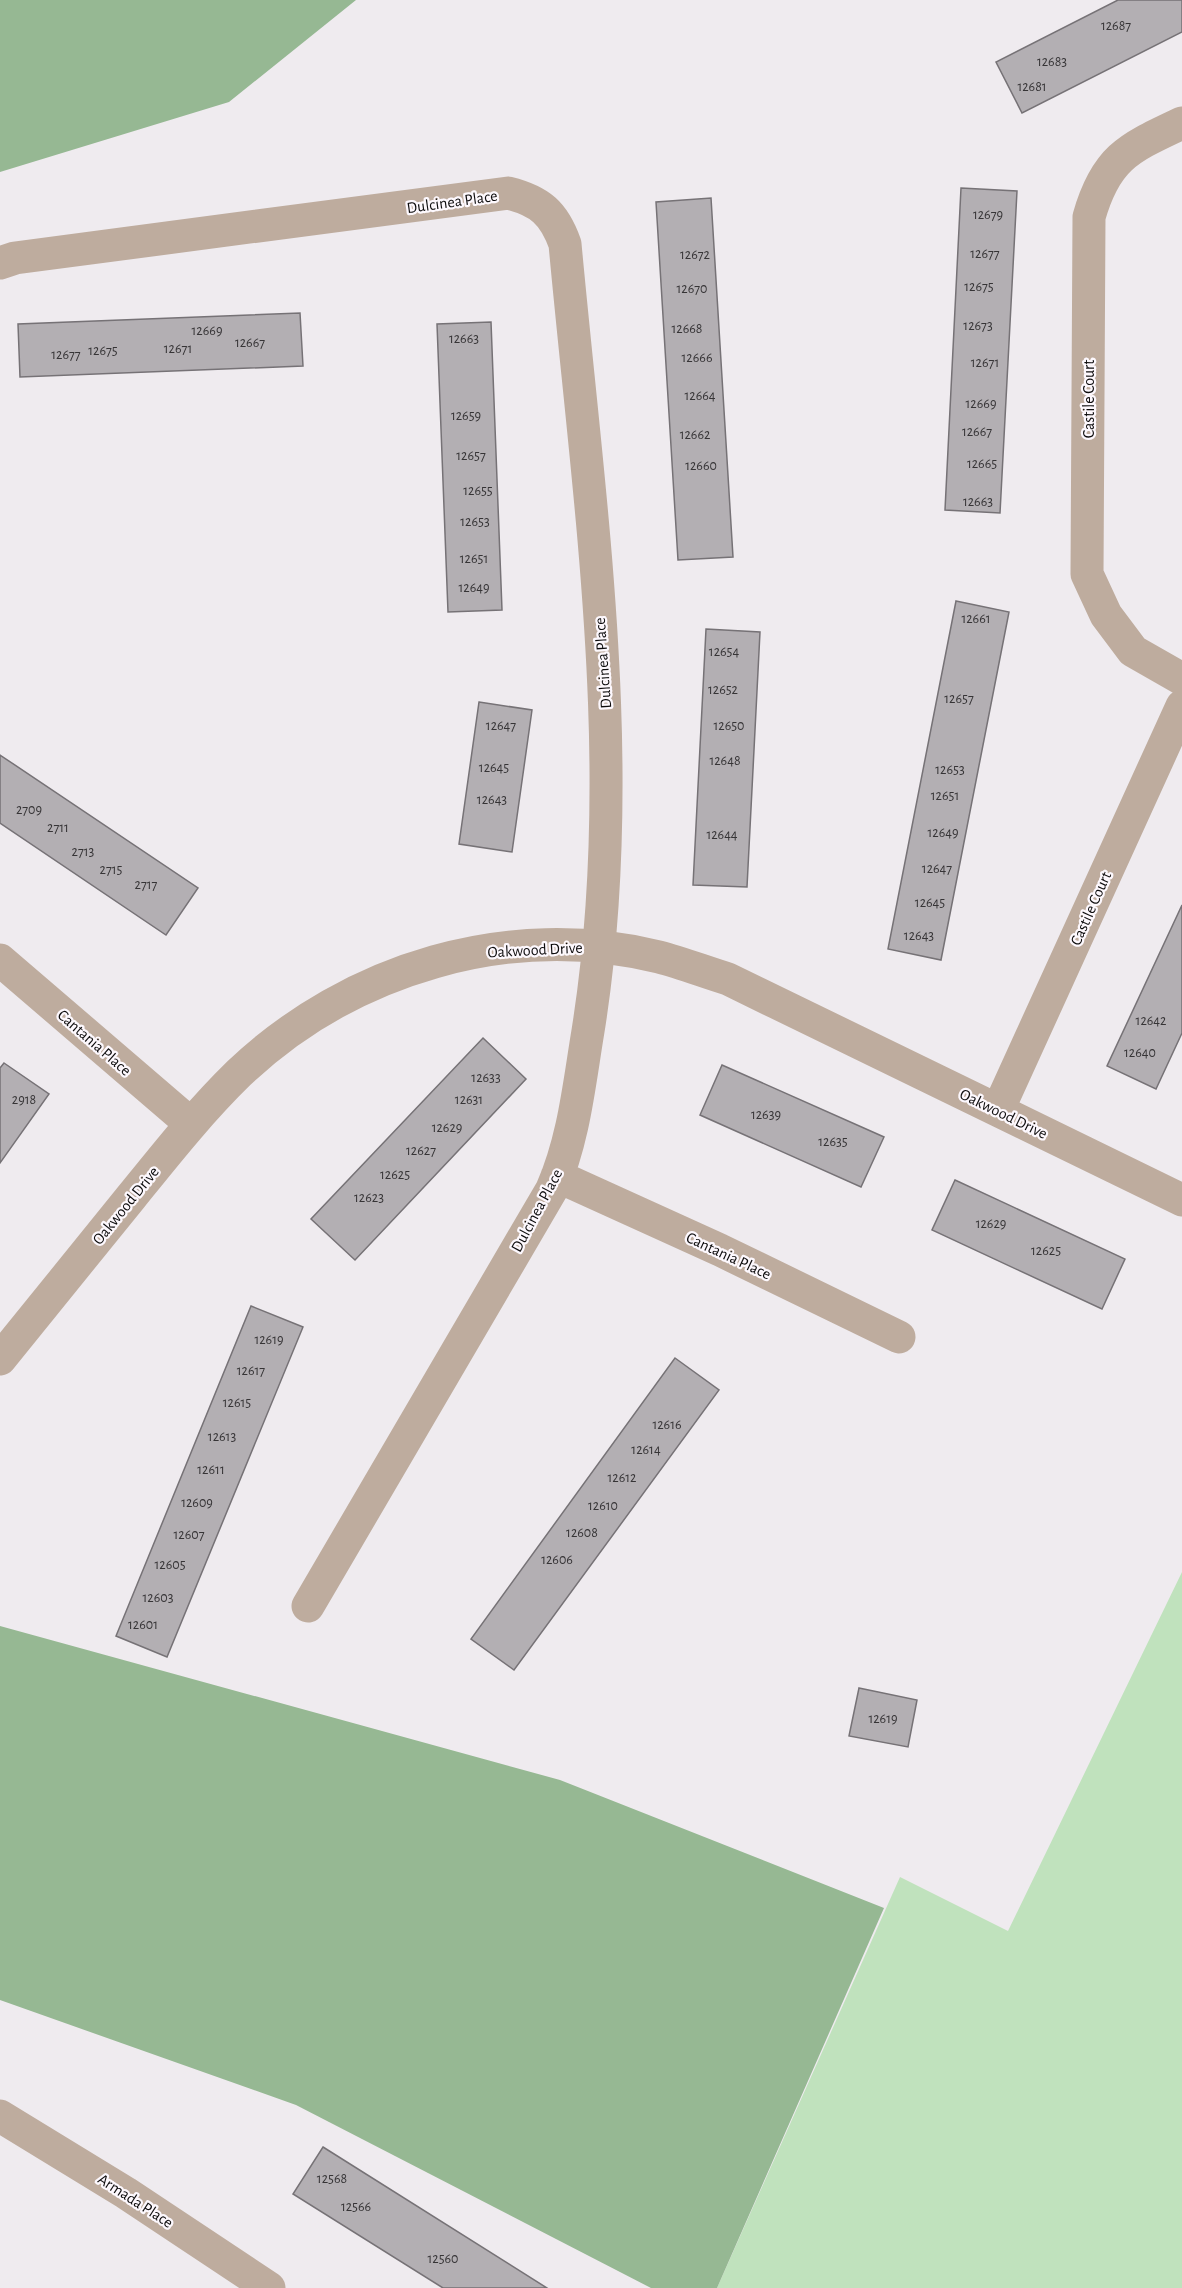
<svg xmlns="http://www.w3.org/2000/svg" width="1182" height="2288" viewBox="0 0 1182 2288" font-family="'Alegreya Sans',sans-serif">
  <style>
    .green { fill: #c0e2bd }
    .forest { fill: #96b893 }
    .building { fill: #b3afb3; stroke: #767276; stroke-width: 1.5 }
    .lines { fill: none; stroke-linecap: round; stroke-linejoin: round }
    .street { stroke: #beac9e; stroke-width: 33 }
    .labels { text-anchor: middle; stroke-width: 4.5; stroke-linejoin: round; paint-order: stroke }
    .number-label { font-size: 14px; fill: #363436 }
    .street-label { font-size: 16px; fill: #0c0b0c; stroke: #fdf8fd }
  </style>
  <rect width="100%" height="100%" fill="#efebef"/>
  <path class="green" d="M1182,1572V2288H717L900,1877L1008,1931Z"/>
  <path class="forest" d="M0,0H356L229,102L0,172Z
    M0,1626L560,1780L884,1908L717,2288H651L296,2105L0,2000Z"/>
  <path class="building" d="M1118,0H1182V32L1022,113L996,62Z
    M961,188L1017,191L1000,513L945,510Z
    M711,198L733,557L678,560L656,202Z
    M300,313L303,366L20,377L18,324Z
    M491,322L502,610L448,612L437,324Z
    M956,601L1009,612L941,960L888,949Z
    M706,629L760,632L747,887L693,885Z
    M479,702L532,710L512,852L459,844Z
    M0,755L198,888L166,935L0,823Z
    M1182,905V1033L1156,1089L1107,1066Z
    M483,1038L526,1079L355,1260L311,1219Z
    M4,1063L49,1094L0,1163V1068Z
    M722,1065L884,1137L861,1187L700,1115Z
    M955,1180L1125,1259L1102,1309L932,1230Z
    M251,1306L303,1327L167,1657L116,1636Z
    M675,1358L719,1390L514,1670L471,1639Z
    M859,1688L917,1700L908,1747L849,1736Z
    M323,2147L547,2288H443L293,2194Z"/>
  <g class="lines">
    <path class="street" d="M1182,123C1129,148 1106,157 1089,217L1087,574L1106,615L1133,651L1182,679
      M0,263L15,258L508,193C540,201 554,213 565,244C589,505 630,769 588,1031C579,1085 574,1139 552,1189L308,1606
      M0,960L191,1124
      M998,1110L1182,706
      M557,1176L720,1250L899,1337
      M0,1359C44,1304 88,1250 132,1196C166,1154 200,1111 239,1073C350,968 510,920 659,957C682,963 705,972 728,979L1182,1200
      M0,2116L126,2193L269,2288"/>
  </g>
  <g class="labels">
    <g class="number-label">
      <text x="1116" y="30">12687</text>
      <text x="1052" y="66">12683</text>
      <text x="1032" y="91">12681</text>
      <text x="988" y="219">12679</text>
      <text x="985" y="258">12677</text>
      <text x="695" y="259">12672</text>
      <text x="979" y="291">12675</text>
      <text x="692" y="293">12670</text>
      <text x="978" y="330">12673</text>
      <text x="687" y="333">12668</text>
      <text x="207" y="335">12669</text>
      <text x="464" y="343">12663</text>
      <text x="250" y="347">12667</text>
      <text x="178" y="353">12671</text>
      <text x="103" y="355">12675</text>
      <text x="66" y="359">12677</text>
      <text x="697" y="362">12666</text>
      <text x="985" y="367">12671</text>
      <text x="700" y="400">12664</text>
      <text x="981" y="408">12669</text>
      <text x="466" y="420">12659</text>
      <text x="977" y="436">12667</text>
      <text x="695" y="439">12662</text>
      <text x="471" y="460">12657</text>
      <text x="982" y="468">12665</text>
      <text x="701" y="470">12660</text>
      <text x="478" y="495">12655</text>
      <text x="978" y="506">12663</text>
      <text x="475" y="526">12653</text>
      <text x="474" y="563">12651</text>
      <text x="474" y="592">12649</text>
      <text x="976" y="623">12661</text>
      <text x="724" y="656">12654</text>
      <text x="723" y="694">12652</text>
      <text x="959" y="703">12657</text>
      <text x="501" y="730">12647</text>
      <text x="729" y="730">12650</text>
      <text x="725" y="765">12648</text>
      <text x="494" y="772">12645</text>
      <text x="950" y="774">12653</text>
      <text x="945" y="800">12651</text>
      <text x="492" y="804">12643</text>
      <text x="29" y="814">2709</text>
      <text x="58" y="832">2711</text>
      <text x="943" y="837">12649</text>
      <text x="722" y="839">12644</text>
      <text x="83" y="856">2713</text>
      <text x="937" y="873">12647</text>
      <text x="111" y="874">2715</text>
      <text x="146" y="889">2717</text>
      <text x="930" y="907">12645</text>
      <text x="919" y="940">12643</text>
      <text x="1151" y="1025">12642</text>
      <text x="1140" y="1057">12640</text>
      <text x="486" y="1082">12633</text>
      <text x="24" y="1104">2918</text>
      <text x="469" y="1104">12631</text>
      <text x="766" y="1119">12639</text>
      <text x="447" y="1132">12629</text>
      <text x="833" y="1146">12635</text>
      <text x="421" y="1155">12627</text>
      <text x="395" y="1179">12625</text>
      <text x="369" y="1202">12623</text>
      <text x="991" y="1228">12629</text>
      <text x="1046" y="1255">12625</text>
      <text x="269" y="1344">12619</text>
      <text x="251" y="1375">12617</text>
      <text x="237" y="1407">12615</text>
      <text x="667" y="1429">12616</text>
      <text x="222" y="1441">12613</text>
      <text x="646" y="1454">12614</text>
      <text x="211" y="1474">12611</text>
      <text x="622" y="1482">12612</text>
      <text x="197" y="1507">12609</text>
      <text x="603" y="1510">12610</text>
      <text x="582" y="1537">12608</text>
      <text x="189" y="1539">12607</text>
      <text x="557" y="1564">12606</text>
      <text x="170" y="1569">12605</text>
      <text x="158" y="1602">12603</text>
      <text x="143" y="1629">12601</text>
      <text x="883" y="1723">12619</text>
      <text x="332" y="2183">12568</text>
      <text x="356" y="2211">12566</text>
      <text x="443" y="2263">12560</text>
    </g>
    <g class="street-label">
      <text transform="translate(452 201) rotate(-8)" y="6">Dulcinea Place</text>
      <text transform="translate(1088 399) rotate(-90)" y="6">Castile Court</text>
      <text transform="translate(602 663) rotate(-94)" y="6">Dulcinea Place</text>
      <text transform="translate(1090 908) rotate(-66)" y="6">Castile Court</text>
      <text transform="translate(535 949) rotate(-3)" y="6">Oakwood Drive</text>
      <text transform="translate(95 1042) rotate(41)" y="6">Cantania Place</text>
      <text transform="translate(1004 1113) rotate(26)" y="6">Oakwood Drive</text>
      <text transform="translate(125 1205) rotate(-51)" y="6">Oakwood Drive</text>
      <text transform="translate(536 1210) rotate(-62)" y="6">Dulcinea Place</text>
      <text transform="translate(729 1255) rotate(25)" y="6">Cantania Place</text>
      <text transform="translate(136 2200) rotate(33)" y="6">Armada Place</text>
    </g>
  </g>
</svg>
